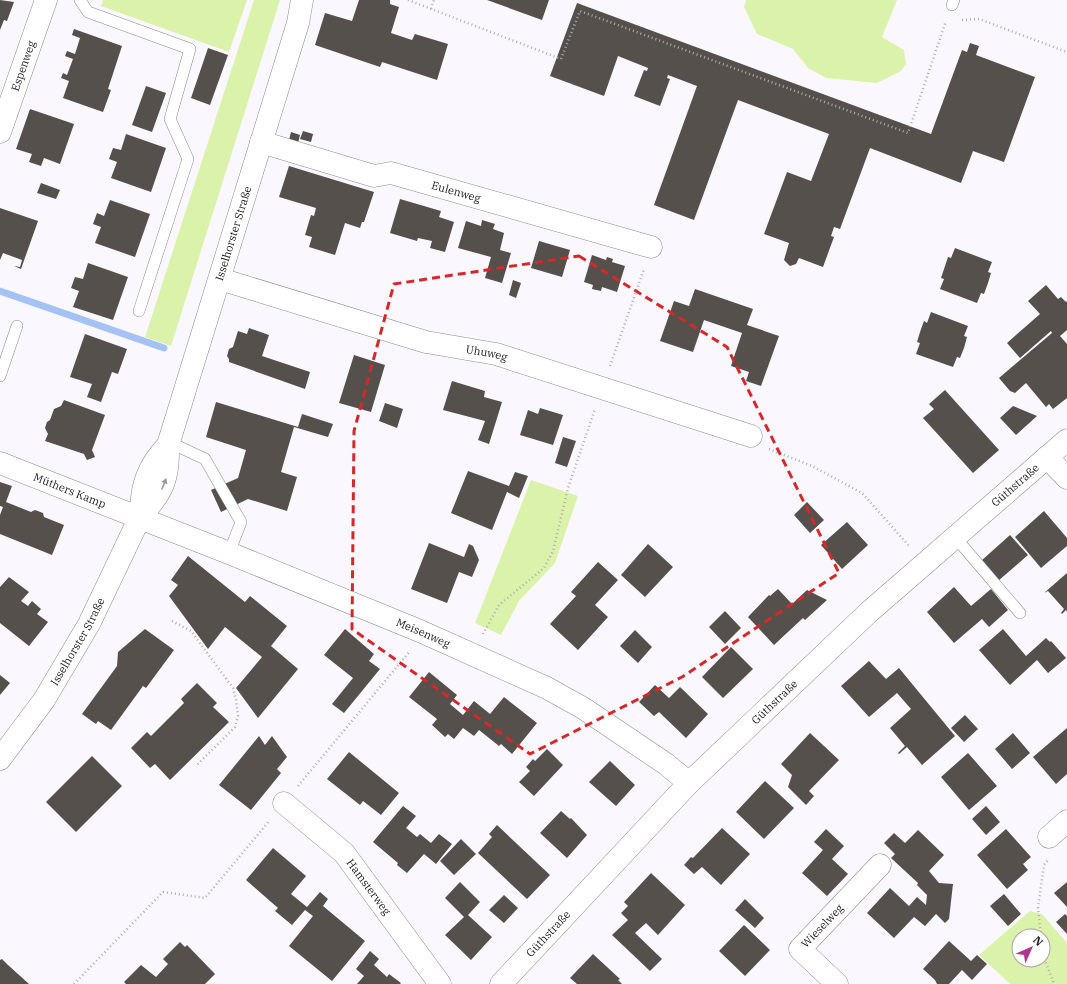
<svg xmlns="http://www.w3.org/2000/svg" width="1067" height="984" viewBox="0 0 1067 984" font-family="'IBM Plex Serif',serif">
  <style>
    .green { fill: #dbf2ab; fill-rule: evenodd }
    .lines { fill: none; stroke-linecap: round; stroke-linejoin: round }
    .stream { stroke: #a4c3f4; stroke-width: 7 }
    .building { fill: #55504c }
    .service-casing { stroke: #8d8b91; stroke-width: 12 }
    .minor-casing { stroke: #8d8b91; stroke-width: 23 }
    .tertiary-casing { stroke: #8d8b91; stroke-width: 23 }
    .path { stroke: #aeacb1; stroke-width: 2.5; stroke-dasharray: 1 3; stroke-linecap: butt }
    .service { stroke: #fff; stroke-width: 11 }
    .minor { stroke: #fff; stroke-width: 22 }
    .tertiary { stroke: #fff; stroke-width: 22 }
    .oneway { fill: #99999a }
    .marked { fill: none; stroke: #d62828; stroke-width: 3; stroke-dasharray: 8 5; stroke-linejoin: round }
    .labels { text-anchor: middle; stroke-width: 4; stroke-linejoin: round; paint-order: stroke }
    .street-label { font-size: 11px; fill: #1d1c1f; stroke: #fff }
  </style>
  <rect width="100%" height="100%" fill="#faf8fe"/>
  <path class="green" d="M103,0H247L229,52L101,6Z
    M254,0H280L171,346L145,337Z
    M746,0H897L882,37L904,50L906,64L901,71L877,83L826,78L808,68L793,49L757,34L744,7Z
    M531,480L578,496L555,563L519,601L501,635L475,623Z
    M1030,911L1042,914L1067,943V984H1010L979,955ZM1019,936H1043V960H1019Z"/>
  <g class="lines">
    <path class="stream" d="M0,291L164,348"/>
  </g>
  <path class="building" d="M0,0L14,2L7,21L4,20L0,30Z
    M359,0H390V4L399,7L391,33L412,40L415,34L448,44L437,80L382,62L380,67L315,45L325,13L352,21Z
    M487,0H549L542,20Z
    M577,3L931,134L962,50L967,52L970,43L979,46L976,55L1035,77L1004,162L973,151L961,183L870,148L840,229L834,227L831,236L834,237L823,267L799,258L796,264L790,266L784,260L789,243L764,234L787,172L811,181L829,134L738,100L694,220L654,205L697,86L668,75L667,78L670,79L660,106L634,96L644,70L647,71L648,68L618,56L604,96L550,76Z
    M74,29L122,46L108,89L111,90L103,112L63,98L69,81L61,78L63,73L67,75L73,59L65,56L67,51L75,54L80,38L72,35Z
    M208,48L228,55L210,105L191,98Z
    M146,86L166,93L152,132L132,125Z
    M30,109L74,124L60,164L44,158L41,166L29,162L32,154L16,149Z
    M303,131L313,134L311,142L300,139Z
    M291,132L300,135L298,143L289,140Z
    M126,134L166,148L151,192L111,178L117,162L109,159L113,148L121,150Z
    M289,166L374,192L364,222H362L360,228L345,223L335,255L309,247L312,237L305,235L311,215L314,216L316,208L279,197Z
    M41,183L60,190L56,199L37,193Z
    M400,199L441,211L439,217L454,222L445,252L430,248L432,241L418,238L417,241L390,233Z
    M110,200L150,214L135,257L95,243L101,227L93,224L97,213L104,216Z
    M0,208L38,221L21,269L14,266L20,267L22,260L3,253L0,260Z
    M482,220L495,224L493,229L504,233L500,250L511,253L502,283L485,278L491,257L458,248L466,221L481,226Z
    M539,241L570,250L562,277L531,268Z
    M955,248L992,262L988,272L991,273L988,283L984,294L981,293L977,303L940,289L944,279L941,278L948,257L951,258Z
    M592,255L606,260L607,257L613,259L612,262L625,266L617,292L602,287L601,291L592,289L593,285L584,282Z
    M88,263L128,277L113,320L73,307L79,291L71,288L75,277L83,279Z
    M513,280L521,283L516,298L509,295Z
    M1046,285L1058,299L1061,297L1066,302L1067,301V330L1060,336L1067,344V398L1053,409L1049,404L1046,407L1026,383L1015,393L1010,391L999,378L1052,333L1051,331L1020,358L1007,343L1040,314L1028,301Z
    M695,289L753,309L747,325L779,336L761,386L746,381L749,372L731,366L742,333L704,320L693,352L660,341L674,301L689,306Z
    M931,312L968,326L964,336L967,337L964,348L960,358L957,357L953,367L916,354L920,343L917,342L920,332L924,321L927,323Z
    M249,328L269,335L262,356L310,372L305,389L229,362V359L227,356L229,349L233,347L238,331L247,334Z
    M85,334L127,349L118,374L112,372L101,402L87,397L92,384L70,377Z
    M354,355L385,365L371,412L339,403Z
    M452,381L485,391L484,397L502,402L489,444L478,440L485,421L443,410Z
    M945,390L999,450L973,473L923,418L934,409L929,404Z
    M64,400L105,415L92,450L95,457L87,460L84,454L45,441L48,434L45,428L47,422L50,420L54,409L61,406Z
    M216,402L298,427L302,414L333,424L328,437L294,427L281,472L297,477L287,511L248,499L221,512L211,490L238,478L246,450L206,437Z
    M385,403L403,409L397,428L379,421Z
    M1013,406L1037,416L1016,435L1000,418Z
    M540,408L563,415L553,445L520,435L528,410L538,414Z
    M563,437L576,441L567,467L555,463Z
    M468,471L509,486L515,472L528,476L519,498L507,492L492,530L451,513Z
    M0,482L12,486L6,502L31,512L35,510L43,513L44,517L64,525L52,555L0,534V515L3,507L0,506Z
    M807,502L824,520L810,533L794,515Z
    M1044,511L1067,538V546L1041,568L1015,537Z
    M847,522L868,545L842,569L821,545Z
    M1010,535L1028,555L998,581L981,561Z
    M429,543L464,557L469,544L473,546L479,560L472,577L459,572L447,603L411,589Z
    M648,544L673,567L645,597L621,575Z
    M188,556L245,602L250,596L287,626L271,646L298,669L258,718L236,688L262,657L225,627L208,649L169,596L178,585L171,580Z
    M598,562L618,580L595,605L608,617L578,650L550,624L576,596L571,592Z
    M1067,573V612L1066,610L1062,614L1061,613L1064,609L1048,591L1044,593Z
    M9,577L29,592L21,601L28,606L32,601L41,609L37,614L48,622L29,646L0,623V587Z
    M954,587L971,606L991,589L1008,610L989,627L982,619L954,643L927,612Z
    M778,589L792,604L807,590L827,600L805,620L803,618L774,645L748,617L769,595L770,596Z
    M725,611L741,628L725,644L709,627Z
    M145,629L174,650L146,688L143,686L111,730L98,721L96,724L82,714L117,666L118,652Z
    M345,629L374,654L369,661L380,669L344,713L332,704L353,678L324,655Z
    M1003,629L1026,656L1046,638L1050,642L1051,641L1066,658L1048,673L1037,660L1010,685L979,650Z
    M635,630L652,647L638,663L620,646Z
    M731,647L753,669L723,698L702,677Z
    M869,661L886,679L899,668L955,736L922,765L907,747L899,754L898,753L905,746L890,728L911,709L897,693L869,717L841,686Z
    M429,672L457,695L450,704L463,715L474,701L490,714L504,697L537,723L512,754L501,744L499,746L479,730L474,736L463,728L454,739L448,734L445,737L432,725L437,719L409,697Z
    M0,675L10,683L0,695Z
    M197,683L217,703L213,707L229,722L170,780L155,764L150,768L131,748L147,732L151,736L184,703L181,699Z
    M655,685L669,698L680,687L708,714L686,738L659,712L654,716L639,702Z
    M965,715L978,729L964,742L951,728Z
    M1067,728V774L1056,784L1033,757Z
    M810,733L839,760L809,791L814,796L806,805L788,787L792,775L781,764Z
    M1013,733L1030,753L1012,769L995,749Z
    M259,736L265,745L272,736L287,757L277,769L281,773L251,810L219,785Z
    M547,749L563,765L534,796L519,782L530,771L526,767L533,759L535,761Z
    M349,752L399,793L381,815L363,801L360,805L327,779Z
    M968,753L997,786L969,810L941,777Z
    M92,756L122,786L76,832L46,802Z
    M610,761L635,785L616,806L589,782Z
    M765,781L794,808L764,839L736,812Z
    M403,806L416,816L406,828L417,837L420,834L431,843L439,834L452,844L436,864L424,854L407,873L397,865L398,863L373,842Z
    M986,806L1000,822L986,835L972,819Z
    M561,811L570,819L571,818L587,835L567,858L540,833Z
    M497,825L550,875L527,899L478,853L492,837L489,834Z
    M722,828L750,854L721,885L702,867L694,874L684,865L691,857L693,858Z
    M826,829L844,846L832,859L848,874L827,896L802,873L823,850L814,842Z
    M1006,829L1031,857L1023,864L1028,870L1007,889L977,855Z
    M918,830L944,855L929,871L939,883L953,884L949,919L945,923L936,914L925,926L914,917L894,938L867,913L890,888L909,906L917,897L926,905L927,895L917,885L918,883L891,858L895,854L884,843L894,833L905,843Z
    M461,839L476,854L454,875L440,861Z
    M273,848L306,876L291,894L307,907L320,892L328,899L323,906L365,941L332,981L289,946L313,916L305,910L292,925L275,911L278,908L246,880Z
    M651,873L685,905L658,935L646,923L635,933L662,959L650,971L612,935L628,920L621,913L628,906L624,902Z
    M460,882L480,902L468,915L492,937L471,960L445,935L464,917L445,898Z
    M1067,882V907L1054,893Z
    M1004,894L1021,914L1008,926L990,906Z
    M504,895L518,908L504,923L489,910Z
    M745,899L764,918L755,928L735,910Z
    M1065,914L1067,916V934L1056,922Z
    M744,925L770,950L745,976L719,951Z
    M949,941L971,961L977,955L987,964L972,980L962,970L949,984H937L935,980L923,969Z
    M180,942L185,947L187,945L215,974L205,984H126L124,982L141,965L156,977L168,964L163,959Z
    M370,951L379,959L374,965L387,977L389,974L401,983L400,984H357L364,976L356,969Z
    M593,954L620,979L618,980L622,984H577L570,978Z
    M2,959L8,965L29,984H0V960Z"/>
  <g class="lines">
    <defs>
      <path id="service" d="M80,0L88,12L190,49L170,119L188,159L139,311
        M952,5L954,0
        M0,376L17,326
        M169,442L205,459L241,522L229,553
        M955,537L1020,613"/>
      <g id="minor">
        <path id="s1" d="M0,132L46,0"/>
        <path id="s2" d="M261,142L374,176L391,173L651,247"/>
        <path id="s3" d="M220,279L426,342L496,354L751,436"/>
        <path d="M1047,457L1067,478"/>
        <path id="s4" d="M0,463L229,553L420,631L547,688L583,708L666,764L689,783"/>
        <path id="s5" d="M284,803L344,853L440,984"/>
        <path d="M1049,837L1067,821"/>
        <path id="s6" d="M501,984L689,783L869,612L1067,440"/>
        <path id="s7" d="M837,984L800,949L880,865"/>
      </g>
      <g id="tertiary">
        <path d="M141,515C141,485 148,466 168,445"/>
        <path id="s8" d="M0,759L44,700L89,624L141,515C164,492 169,476 168,445L298,23L302,0"/>
      </g>
    </defs>
    <use href="#service" class="service-casing"/>
    <use href="#minor" class="minor-casing"/>
    <use href="#tertiary" class="tertiary-casing"/>
    <path class="path" d="M408,0L561,59L580,11L908,133L946,21
      M431,9L434,0
      M962,20L979,19L1067,52
      M610,366L644,269
      M769,449L812,466L862,493L910,547
      M172,621L191,631L233,688L236,700L238,716L235,727L196,766
      M483,634L499,605L544,568L553,551L568,488L595,409
      M298,786L410,651
      M1041,936L1038,908L1044,865L1049,859
      M1043,955L1054,984
      M74,984L163,892L205,898L270,820"/>
    <use href="#service" class="service"/>
    <use href="#minor" class="minor"/>
    <use href="#tertiary" class="tertiary"/>
  </g>
  <defs><path id="oneway-solid" d="M-6-.8H1V-3.2L6.5 0L1 3.2V.8H-6Z"/></defs>
  <use class="oneway" href="#oneway-solid" transform="translate(164 484) rotate(-68)"/>
  <path class="marked" d="M579,256L727,347L839,573L682,677L530,754L352,629L354,431L394,284Z"/>
  <g class="labels">
    <g class="street-label">
      <text dy="4" stroke="none"><textPath href="#s1" startOffset="70">Espenweg</textPath></text>
      <text dy="4" stroke="none"><textPath href="#s2" startOffset="203">Eulenweg</textPath></text>
      <text dy="4" stroke="none"><textPath href="#s8" startOffset="582">Isselhorster Straße</textPath></text>
      <text dy="4" stroke="none"><textPath href="#s3" startOffset="277">Uhuweg</textPath></text>
      <text dy="4" stroke="none"><textPath href="#s6" startOffset="717">Güthstraße</textPath></text>
      <text dy="4" stroke="none"><textPath href="#s4" startOffset="75">Müthers Kamp</textPath></text>
      <text dy="4" stroke="none"><textPath href="#s4" startOffset="456">Meisenweg</textPath></text>
      <text dy="4" stroke="none"><textPath href="#s8" startOffset="141">Isselhorster Straße</textPath></text>
      <text dy="4" stroke="none"><textPath href="#s6" startOffset="393">Güthstraße</textPath></text>
      <text dy="4" stroke="none"><textPath href="#s5" startOffset="120">Hamsterweg</textPath></text>
      <text dy="4" stroke="none"><textPath href="#s7" startOffset="83">Wieselweg</textPath></text>
      <text dy="4" stroke="none"><textPath href="#s6" startOffset="69">Güthstraße</textPath></text>
    </g>
  </g>
  <g transform="translate(1031 948) rotate(45)"><circle r="19" fill="#ffffff" stroke="#a5a4a5"/>
  <path d="M0-3L7 15L0 10L-7 15Z" fill="#ad378f"/>
  <text y="-6" font-size="11" font-weight="bold" text-anchor="middle" fill="#1d1c1f">N</text>
  </g>
</svg>
